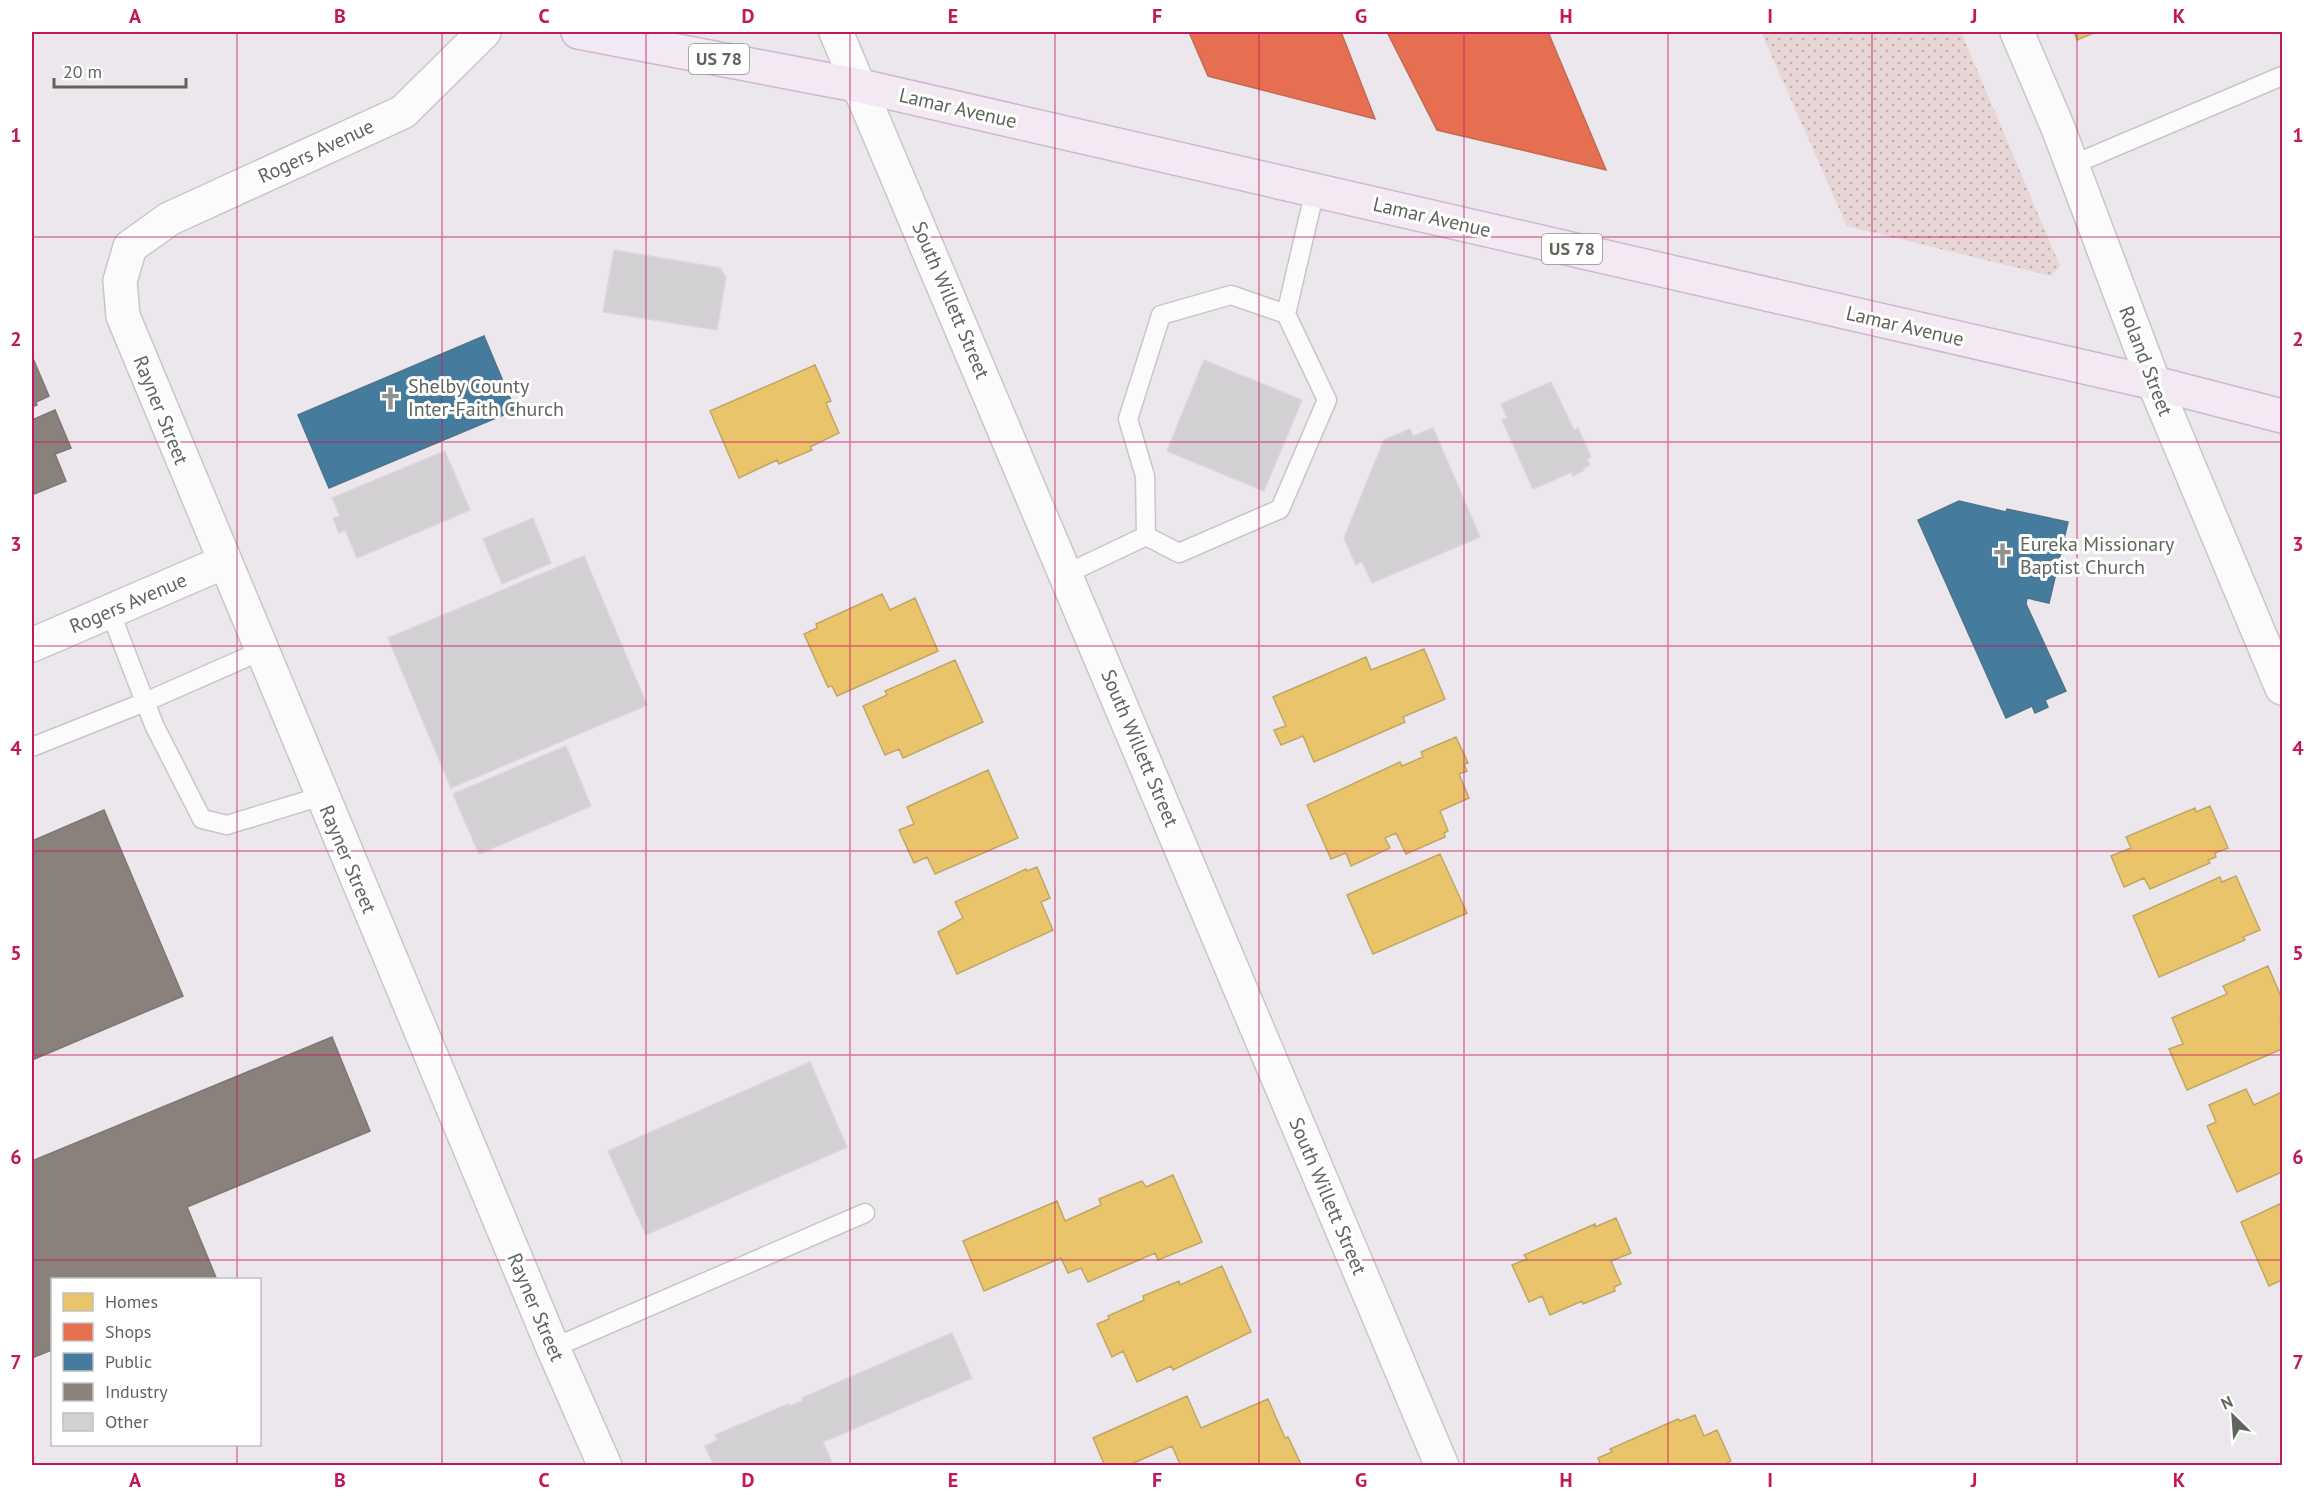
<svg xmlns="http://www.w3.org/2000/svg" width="2314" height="1497" viewBox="0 0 2314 1497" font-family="'PT Sans',sans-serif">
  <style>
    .grass { fill: url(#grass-dots) }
    .homes { fill: #e9c46a; stroke: #c0a766; stroke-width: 1.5 }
    .shops { fill: #e76f51; stroke: #be6c54; stroke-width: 1.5 }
    .public { fill: #457b9d; stroke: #4d748a; stroke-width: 1.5 }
    .industry { fill: #8a817c; stroke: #7d7872; stroke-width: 1.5 }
    .building { fill: #d3d0d3; stroke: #dad6db; stroke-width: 1.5 }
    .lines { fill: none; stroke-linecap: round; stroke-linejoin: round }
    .service-casing { stroke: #c7c7c6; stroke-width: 21 }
    .minor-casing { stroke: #c7c7c6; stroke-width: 36 }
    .primary-casing { stroke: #ceb7d2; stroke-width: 36 }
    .service { stroke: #fcfbfc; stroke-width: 18 }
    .minor { stroke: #fcfbfc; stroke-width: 33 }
    .primary { stroke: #f2e9f2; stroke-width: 33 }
    .grid { fill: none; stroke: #c2185b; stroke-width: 1.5; stroke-opacity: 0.55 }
    .labels { text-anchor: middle; stroke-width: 6; stroke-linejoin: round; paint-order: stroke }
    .shield { fill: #fff; stroke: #8f928d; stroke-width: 1.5 }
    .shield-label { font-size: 18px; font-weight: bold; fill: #5f645c }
    .street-label { font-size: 20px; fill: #5f645c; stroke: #fff }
    .poi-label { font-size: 20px; fill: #5f645c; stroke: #fff; text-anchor: start }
    .neatline { fill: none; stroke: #c2185b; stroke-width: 2 }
    .grid-label { font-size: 20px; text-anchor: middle; font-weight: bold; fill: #c2185b }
  </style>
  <defs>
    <pattern id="grass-dots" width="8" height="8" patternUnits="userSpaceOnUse" patternTransform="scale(1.5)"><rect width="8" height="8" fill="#e8d5d5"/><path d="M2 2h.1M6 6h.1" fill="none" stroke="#bfb0b0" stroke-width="1.8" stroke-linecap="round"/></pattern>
  </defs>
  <rect width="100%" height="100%" fill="#ece7ec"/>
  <path class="grass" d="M1761,32H1961L2060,266L2051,276L1847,226Z"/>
  <path class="homes" d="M2074,32H2096L2077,40Z
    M815,365L831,401L826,403L839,433L810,447L812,450L779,464L777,460L739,478L710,411Z
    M882,594L890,610L915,598L938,651L837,696L832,686L828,687L804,634L817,628L816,624Z
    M1424,649L1445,699L1403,717L1405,722L1314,762L1303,736L1281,745L1274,730L1286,726L1273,697L1366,657L1371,670Z
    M955,660L983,722L903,758L899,749L885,755L863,706L887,695L885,691Z
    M1456,737L1468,763L1464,764L1467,771L1459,774L1469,798L1440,811L1448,831L1444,833L1445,837L1406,854L1396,833L1385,838L1390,848L1351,866L1346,853L1331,859L1307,805L1400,762L1402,766L1423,757L1421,752Z
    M988,770L1018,838L935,874L927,857L914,863L899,830L914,824L907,807Z
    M2210,806L2228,848L2215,853L2216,857L2208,860L2210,863L2150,889L2144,878L2124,887L2111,856L2131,848L2126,837L2195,808L2196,812Z
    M1440,854L1467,913L1373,954L1347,895Z
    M1037,867L1050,898L1041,902L1053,930L957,974L938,932L963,918L955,902L1026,869L1027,871Z
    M2236,876L2260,930L2243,937L2245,940L2159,977L2133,916L2220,877L2222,882Z
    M2268,966L2282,999V1020L2280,1021L2282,1026V1049L2187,1090L2169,1049L2183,1044L2172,1018L2227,994L2223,986Z
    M2246,1089L2254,1105L2282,1092V1172L2237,1192L2207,1126L2216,1122L2209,1105Z
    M1173,1175L1202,1242L1158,1260L1155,1253L1088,1282L1081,1268L1068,1273L1061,1258L984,1291L963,1241L1057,1201L1065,1221L1101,1205L1099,1199L1142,1181L1146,1187Z
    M2282,1203V1280L2269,1286L2241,1222Z
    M1616,1218L1631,1253L1611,1261L1621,1284L1614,1287L1615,1291L1583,1304L1582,1301L1550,1315L1542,1296L1529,1302L1512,1265L1527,1259L1524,1255L1595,1224V1227Z
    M1222,1266L1251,1332L1173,1370L1171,1366L1137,1382L1123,1351L1112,1357L1097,1324L1109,1319L1108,1316L1144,1300L1143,1296L1179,1281L1180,1285Z
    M1187,1396L1201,1428L1268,1399L1285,1438L1288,1437L1301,1464L1181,1466L1172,1446L1127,1466H1105L1093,1438Z
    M1695,1415L1704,1436L1717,1430L1731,1461L1721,1466H1601L1598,1458L1612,1452L1610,1449L1678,1419L1680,1421Z"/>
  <path class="shops" d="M1189,32H1341L1375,119L1208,76Z
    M1387,32H1548L1606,170L1437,130Z"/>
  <path class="public" d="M484,336L515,410L329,488L298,415Z
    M1959,501L2006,512L2007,509L2068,522L2049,603L2027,598L2026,604L2066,691L2045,700L2048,707L2035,713L2032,706L2006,718L1918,520Z"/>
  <path class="industry" d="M32,356L49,396L36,402L37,405L32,407Z
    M55,410L71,448L55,454L66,481L32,495V420Z
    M104,810L183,996L32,1060V841Z
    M332,1037L370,1131L187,1207L217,1280H52V1350L32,1358V1161Z"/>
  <path class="building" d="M614,250L720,268L726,277L717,330L603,312Z
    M1204,360L1302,400L1264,491L1167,451Z
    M1551,382L1574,430L1578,428L1591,457L1587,459L1590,465L1583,468L1584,470L1573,476L1572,472L1533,489L1502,420L1507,418L1501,404Z
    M1433,428L1480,537L1372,583L1362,562L1356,565L1344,538L1384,440L1410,429L1413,436Z
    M445,451L470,510L357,558L345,530L339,533L333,518L340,516L332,498Z
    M533,518L551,563L502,584L483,539Z
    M584,556L647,705L451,788L388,638Z
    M566,746L591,806L479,854L453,794Z
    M810,1062L847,1147L646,1235L608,1151Z
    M952,1333L972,1378L823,1442L832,1462L823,1466H714L705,1446L717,1440L715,1435L788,1404L789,1406L803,1401L802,1398Z"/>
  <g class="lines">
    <defs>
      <path id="service" d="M2072,165L2282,76
        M1146,536L1145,476L1128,419L1161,315L1231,295L1286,314
        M1066,574L1146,536L1179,553L1280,509L1327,400L1286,314L1315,190
        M261,651L145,702L155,727L202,819L227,825L322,796
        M32,747L145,702L110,611
        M553,1348L865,1213"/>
      <path id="minor" d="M484,32L403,112L169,219L130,247L120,281L123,316L553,1348L605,1466
        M836,32L1442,1466
        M2017,32L2058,128L2154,383L2282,688
        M32,645L224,562"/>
      <path id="primary" d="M578,32L861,86L2154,383L2282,416"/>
    </defs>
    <use href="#service" class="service-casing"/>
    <use href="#minor" class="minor-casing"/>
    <use href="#primary" class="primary-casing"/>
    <use href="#service" class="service"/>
    <use href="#minor" class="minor"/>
    <use href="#primary" class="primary"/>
  </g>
  <path class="grid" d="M237,32V1280M442,32V1466M646,32V1466M850,32V1466M1055,32V1466M1259,32V1466M1464,32V1466M1668,32V1466M1872,32V1466M2077,32V1466M32,237H2282M32,442H2282M32,646H2282M32,851H2282M32,1055H2282M32,1260H2282M237,1444V1466"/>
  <defs>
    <symbol id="church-bare" viewBox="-9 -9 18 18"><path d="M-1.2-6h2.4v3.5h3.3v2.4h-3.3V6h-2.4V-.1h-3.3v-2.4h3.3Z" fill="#90928e" stroke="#fff" stroke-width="2.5" paint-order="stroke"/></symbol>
  </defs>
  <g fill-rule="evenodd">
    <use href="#church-bare" x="374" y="382" width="33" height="33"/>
    <use href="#church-bare" x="1986" y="538" width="33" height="33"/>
  </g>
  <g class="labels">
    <g class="shield">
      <rect x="689" y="44" width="60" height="30" rx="4.5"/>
      <rect x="1542" y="234" width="60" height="30" rx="4.5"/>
    </g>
    <g class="shield-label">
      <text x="719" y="65">US 78</text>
      <text x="1572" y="255">US 78</text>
    </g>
    <g class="street-label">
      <text transform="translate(958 108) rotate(13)" y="7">Lamar Avenue</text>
      <text transform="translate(316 151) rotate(-25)" y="7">Rogers Avenue</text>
      <text transform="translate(1432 217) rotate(13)" y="7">Lamar Avenue</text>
      <text transform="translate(951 300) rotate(67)" y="7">South Willett Street</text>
      <text transform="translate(1905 326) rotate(13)" y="7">Lamar Avenue</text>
      <text transform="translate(2146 361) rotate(69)" y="7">Roland Street</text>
      <text transform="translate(161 410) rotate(68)" y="7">Rayner Street</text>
      <text transform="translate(128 603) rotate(-23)" y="7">Rogers Avenue</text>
      <text transform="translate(1140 748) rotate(67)" y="7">South Willett Street</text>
      <text transform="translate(348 859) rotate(67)" y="7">Rayner Street</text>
      <text transform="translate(1328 1196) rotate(67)" y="7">South Willett Street</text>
      <text transform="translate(536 1307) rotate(67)" y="7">Rayner Street</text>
    </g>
    <g class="poi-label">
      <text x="408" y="393">Shelby County<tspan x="408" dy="23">Inter-Faith Church</tspan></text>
      <text x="2020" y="551">Eureka Missionary<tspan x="2020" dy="23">Baptist Church</tspan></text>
    </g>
  </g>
  <rect width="2314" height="1497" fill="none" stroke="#ffffff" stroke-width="66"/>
  <rect x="51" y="1278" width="210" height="168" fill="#ffffff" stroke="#bfc1be" stroke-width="1.5"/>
  <rect x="63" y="1293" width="30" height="18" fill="#e9c46a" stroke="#bfc1be" stroke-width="1.5"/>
  <text x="105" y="1308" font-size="18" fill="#5f645c">Homes</text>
  <rect x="63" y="1323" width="30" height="18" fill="#e76f51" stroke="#bfc1be" stroke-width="1.5"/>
  <text x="105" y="1338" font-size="18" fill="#5f645c">Shops</text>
  <rect x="63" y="1353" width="30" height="18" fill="#457b9d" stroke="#bfc1be" stroke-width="1.5"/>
  <text x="105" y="1368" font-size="18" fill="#5f645c">Public</text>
  <rect x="63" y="1383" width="30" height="18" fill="#8a817c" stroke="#bfc1be" stroke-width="1.5"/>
  <text x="105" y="1398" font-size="18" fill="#5f645c">Industry</text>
  <rect x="63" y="1413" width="30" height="18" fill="#d3d0d3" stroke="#bfc1be" stroke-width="1.5"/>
  <text x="105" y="1428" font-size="18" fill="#5f645c">Other</text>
  <g transform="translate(2233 1416) rotate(335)" stroke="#ffffff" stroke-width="4.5" paint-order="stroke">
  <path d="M0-4.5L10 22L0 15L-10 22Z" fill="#5f645c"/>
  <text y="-9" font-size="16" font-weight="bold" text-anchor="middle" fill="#5f645c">N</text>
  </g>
  <path d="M54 78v9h132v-9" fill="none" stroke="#5f645c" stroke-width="3"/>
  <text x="63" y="78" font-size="18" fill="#5f645c" stroke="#ffffff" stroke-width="4.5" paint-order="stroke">20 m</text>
  <rect x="33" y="33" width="2248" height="1431" class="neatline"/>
  <g class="grid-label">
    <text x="135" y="23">A</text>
    <text x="340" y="23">B</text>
    <text x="544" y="23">C</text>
    <text x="748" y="23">D</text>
    <text x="953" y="23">E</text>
    <text x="1157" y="23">F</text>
    <text x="1361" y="23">G</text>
    <text x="1566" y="23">H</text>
    <text x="1770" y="23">I</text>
    <text x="1974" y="23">J</text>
    <text x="2179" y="23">K</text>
    <text x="16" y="142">1</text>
    <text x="2298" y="142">1</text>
    <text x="16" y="346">2</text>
    <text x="2298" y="346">2</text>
    <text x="16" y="551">3</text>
    <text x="2298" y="551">3</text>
    <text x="16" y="755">4</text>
    <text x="2298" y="755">4</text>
    <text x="16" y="960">5</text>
    <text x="2298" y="960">5</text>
    <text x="16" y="1164">6</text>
    <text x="2298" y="1164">6</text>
    <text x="16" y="1369">7</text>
    <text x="2298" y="1369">7</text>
    <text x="135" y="1487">A</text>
    <text x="340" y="1487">B</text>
    <text x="544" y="1487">C</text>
    <text x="748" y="1487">D</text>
    <text x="953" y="1487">E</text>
    <text x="1157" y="1487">F</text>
    <text x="1361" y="1487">G</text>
    <text x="1566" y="1487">H</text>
    <text x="1770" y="1487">I</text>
    <text x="1974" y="1487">J</text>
    <text x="2179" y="1487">K</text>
  </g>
</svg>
